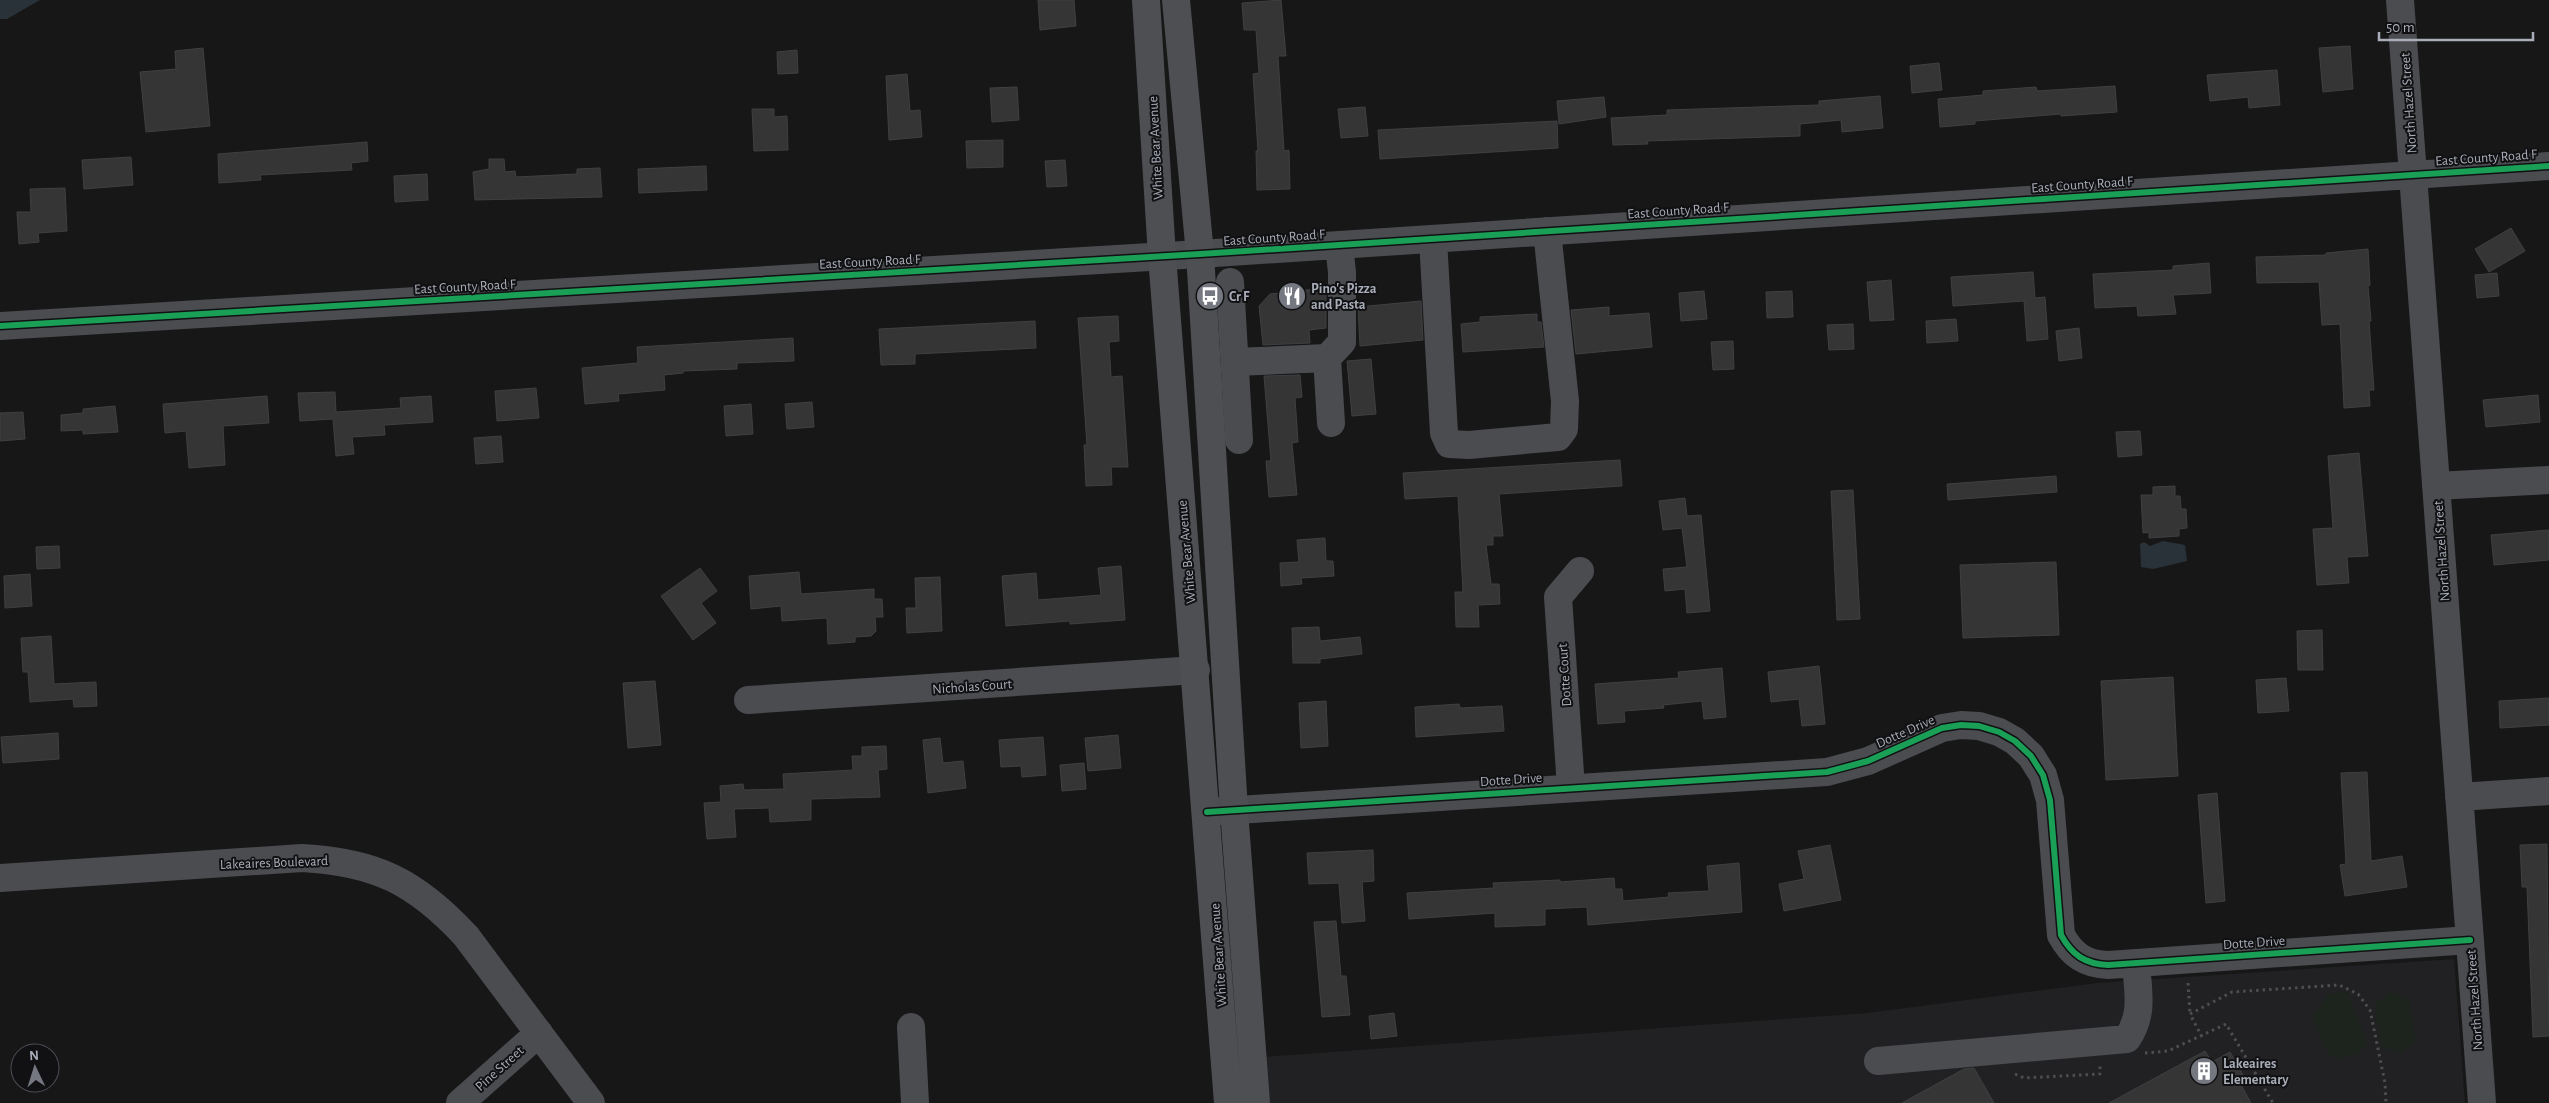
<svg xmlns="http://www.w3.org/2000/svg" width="2549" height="1103" viewBox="0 0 2549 1103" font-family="'Alegreya Sans',sans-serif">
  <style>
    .built { fill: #212123 }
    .green { fill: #1d241e }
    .water { fill: #2a3239 }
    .building { fill: #353536; stroke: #3f4043 }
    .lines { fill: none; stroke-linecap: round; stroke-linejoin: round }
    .path { stroke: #4d4e52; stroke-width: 3; stroke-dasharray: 2.5 4; stroke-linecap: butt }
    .minor { stroke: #4b4c50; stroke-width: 28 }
    .major { stroke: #4d4f52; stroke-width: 28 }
    .cycleway-casing { stroke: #111113; stroke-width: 9 }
    .cycleway { stroke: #1a9f57; stroke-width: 6 }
    .labels { text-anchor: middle; stroke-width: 4; stroke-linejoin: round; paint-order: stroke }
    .street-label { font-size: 14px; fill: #a8adb8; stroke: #111113 }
    .poi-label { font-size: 14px; font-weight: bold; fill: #a8adb8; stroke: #111113; text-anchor: start }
  </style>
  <rect width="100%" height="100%" fill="#171717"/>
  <path class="built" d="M2454,959L2465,1103H1268L1264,1057L1867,1013L2097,983Z"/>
  <path class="green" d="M2391,991L2409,999L2416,1042L2400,1053L2382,1047L2374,1005Z
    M2347,992L2368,1044L2358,1054L2337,1060L2328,1053L2312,1018L2328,994Z"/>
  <path class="water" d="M0,0H40L7,19H0Z
    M2163,541L2185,545L2187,561L2153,569L2141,567L2140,544L2144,542L2150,546Z"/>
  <path class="building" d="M1038,0H1074L1076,26L1040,30Z
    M1281,0L1286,56H1278L1284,151L1289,150L1290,189L1257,190L1256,151H1258L1253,74L1259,73L1256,30H1244L1242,3Z
    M2350,46L2353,89L2323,92L2319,48Z
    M203,48L210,126L146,132L140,72L176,69L175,51Z
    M797,50L798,73L778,74L777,52Z
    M1939,63L1942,90L1912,93L1910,66Z
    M2277,70L2280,105L2249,108L2248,97L2210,101L2207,75Z
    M907,74L910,111L920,110L922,137L889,140L886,76Z
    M2115,86L2117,112L2061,116V114L1975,121V124L1940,127L1938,99L1983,95V91L2036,87L2037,91Z
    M1017,87L1019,120L992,122L990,88Z
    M1880,96L1883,128L1842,132L1841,120L1800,124V136L1647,141L1648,144L1613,145L1611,118L1667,115V110L1819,105V101Z
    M1604,97L1606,117L1559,124L1557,101Z
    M1365,107L1368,136L1341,138L1338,109Z
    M752,109H774V117L787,116L788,150L754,151Z
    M1557,121L1558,148L1380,159L1378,130Z
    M1003,140V167L967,168L966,141Z
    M367,142L368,161L351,163L352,170L260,175L261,180L219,183L218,154Z
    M131,157L133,185L84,189L82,160Z
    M489,159H504L505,172L515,171L516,177L577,174V169L600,168L602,197L475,200L473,172L489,169Z
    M1065,160L1067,186L1047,187L1045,161Z
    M706,166L707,190L639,193L638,169Z
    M427,174L428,200L395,202L394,176Z
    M65,188L67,231L38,233L39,242L19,244L17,212H31L30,189Z
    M2511,228L2525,251L2489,272L2475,249Z
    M2368,249L2370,285L2368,286L2371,321H2369L2374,390H2369L2370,406L2344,408L2340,324L2322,325L2319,282L2257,283L2256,257L2326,255V253Z
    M2209,263L2211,293L2173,295L2176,314L2138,316L2137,306L2095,308L2093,274L2173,270V266Z
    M2033,272L2035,298L2045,297L2048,339L2027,341L2024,301L1953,306L1951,277Z
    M2497,273L2499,296L2477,298L2475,275Z
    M1891,280L1894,320L1870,321L1867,282Z
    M1326,288V328L1309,330L1310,343L1263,345L1259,306L1270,294Z
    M1704,291L1707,319L1681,321L1679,293Z
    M1792,291L1793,317L1767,318L1766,292Z
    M1421,301L1423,340L1360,346L1358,307Z
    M1609,307V316L1649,313L1652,347L1576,354L1571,310Z
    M1537,314V322H1541L1544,347L1463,352L1461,324L1480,322V317Z
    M1118,316L1119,341L1109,342L1111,377L1122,376L1128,467H1111L1112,485L1086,486L1084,445H1087L1078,318Z
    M1956,319L1958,341L1927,343L1926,321Z
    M1035,321L1036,348L915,354V364L881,365L879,329Z
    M1853,324L1854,349L1829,350L1827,325Z
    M2079,328L2082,358L2059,361L2056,331Z
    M793,338L794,361L737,363V369L683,371V373L664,375L665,390L618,394L619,401L585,404L582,368L638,363L637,347Z
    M1733,341L1734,369L1713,370L1711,342Z
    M1371,359L1376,414L1352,416L1347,361Z
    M1300,375L1302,397L1295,398L1298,442L1292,443L1297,495L1269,497L1266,461H1271L1264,376Z
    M536,388L539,418L497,421L495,391Z
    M335,392L336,412L401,408L400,398L431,396L433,422L384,425L385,435L352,437L354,454L336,456L333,419L300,421L298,393Z
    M2538,395L2540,422L2486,427L2483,400Z
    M267,396L269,423L223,426L225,465L189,468L186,431L165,433L163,404Z
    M812,402L814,427L787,429L785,404Z
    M751,404L753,434L726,436L724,406Z
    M115,406L118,432L83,434V430L61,431V415L83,413V409Z
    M23,412L25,439L0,441V413Z
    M2140,431L2142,455L2118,457L2116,432Z
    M501,436L503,462L476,464L474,438Z
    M2359,453L2368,556L2347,557L2349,583L2317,585L2313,529L2333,528L2328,456Z
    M1620,460L1622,486L1499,494L1503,536H1493V545H1486L1491,584H1499L1500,604L1478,605L1479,627H1456L1455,592H1463L1458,496L1405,499L1403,473Z
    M2056,476L2057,492L1948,500L1947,484Z
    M2175,486V496H2180L2181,509H2186L2187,528L2179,529V536L2149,538V532L2143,533L2141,495H2153V487Z
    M1853,490L1860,619L1837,620L1831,491Z
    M1685,498L1687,516L1701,515L1710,611L1687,613L1685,589L1665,591L1663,569L1687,567L1682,528L1663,530L1659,501Z
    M2549,530V560L2494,565L2491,535Z
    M1325,538L1326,561H1333L1334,576L1301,578L1302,584L1281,586L1280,563L1299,562L1297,540Z
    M59,546L60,568L37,569L36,547Z
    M2056,562L2059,635L1963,638L1960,565Z
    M1121,566L1125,620L1070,624V621L1006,626L1002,576L1036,573L1038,600L1101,595L1098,568Z
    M700,568L717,591L701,603L716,623L693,640L661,596Z
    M799,572L801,594L874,589V599H882L883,617H875L876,631L871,636L855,637V642L828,644L827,618L782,621L781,606L751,609L749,576Z
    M30,574L32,606L5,608L4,576Z
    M940,577L942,631L907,633L906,608H916L915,578Z
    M1319,627L1320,641L1360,637L1362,654L1320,659V663H1293L1292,628Z
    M2322,630L2323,670H2298L2297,631Z
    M51,636L54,684L96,682L97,706L74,707L73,699L30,702L28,672H23L21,638Z
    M1819,666L1825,724L1802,726L1799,699L1771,702L1768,672Z
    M1722,668L1726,717L1704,719L1702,701L1663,705L1664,708L1624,711L1625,722L1598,724L1595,684L1679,678L1678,672Z
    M2173,677L2178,776L2106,780L2101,681Z
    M2286,678L2289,711L2258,713L2256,680Z
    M655,681L661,745L628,748L623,683Z
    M2549,698V725L2500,728L2499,701Z
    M1326,701L1328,746L1301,748L1299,703Z
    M1459,704L1460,708L1502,706L1504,731L1416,737L1415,707Z
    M58,733L59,759L3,763L1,737Z
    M1118,735L1121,768L1088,771L1085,738Z
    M1043,737L1046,775L1022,777L1021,766L1001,767L999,740Z
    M940,738L943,763L963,761L966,788L928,793L923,740Z
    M886,746L887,769L878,770L880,797L811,799V820L770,822L769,808L734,809L736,837L707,839L704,803L721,802L720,786L743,784L744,790L784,789L783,774L853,770L852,756H862V747Z
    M1084,763L1086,789L1062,791L1060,765Z
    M2367,772L2371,861L2402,856L2407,887L2345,896L2340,865L2346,864L2341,773Z
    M2217,793L2225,901L2206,903L2198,795Z
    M2547,844L2549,1036L2533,1037L2527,887H2522L2520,845Z
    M1830,845L1841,900L1784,911L1779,884L1804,879L1798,851Z
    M1373,850L1374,881L1362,882L1365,921L1342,923L1339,883L1309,884L1307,853Z
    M1739,863L1742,912L1588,925L1587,907L1545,909V925L1495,927V913L1409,919L1407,893L1494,888L1493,883L1560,880V882L1614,878L1615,889H1622L1623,901L1669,897L1668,893L1709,891L1707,866Z
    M1336,921L1341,976H1346L1350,1015L1322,1017L1314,922Z
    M1394,1013L1397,1036L1371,1039L1369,1016Z
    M2205,1051L2212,1062L2230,1052L2246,1080L2240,1083L2251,1103H2109Z
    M1974,1068L1994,1103H1902L1964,1069Z"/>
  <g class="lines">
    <path class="path" d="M2188,983L2190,1014
      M2202,1037L2190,1014L2232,992L2339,985L2358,994L2370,1010L2385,1083L2386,1103
      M2145,1053L2168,1051L2226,1024L2273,1103
      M2015,1074L2024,1078L2100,1074V1065"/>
    <path class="minor" d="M2400,0L2482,1103
      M1433,239L1444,433L1449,444L1469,445L1558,437L1564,429L1565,401L1547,231
      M1230,282L1239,440
      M0,326L1200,254L2549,166
      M1235,362L1327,358
      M1331,423L1327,358L1342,342V272L1339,245
      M2436,486L2549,480
      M748,700L1196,670
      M1571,788L1558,597L1580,571
      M2459,797L2549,791
      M1207,812L1827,772L1868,761L1942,728L1961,725L1979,726L1999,732L2015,741L2031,756L2043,775L2050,800L2061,935C2072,955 2085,964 2108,965L2470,940
      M0,878L302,858C376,862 416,882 466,936L591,1103
      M911,1027L915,1103
      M1878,1061L2127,1039C2144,1014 2138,992 2136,963
      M460,1103L539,1033"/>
    <path class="major" d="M1146,0L1162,256L1228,1103
      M1176,0L1200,254L1234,810L1256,1103"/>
    <defs>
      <path id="cycleway" d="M0,326L1200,254L2549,166
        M1207,812L1827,772L1868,761L1942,728L1961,725L1979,726L1999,732L2015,741L2031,756L2043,775L2050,800L2061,935C2072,955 2085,964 2108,965L2470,940"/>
    </defs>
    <use href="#cycleway" class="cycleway-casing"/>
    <use href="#cycleway" class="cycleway"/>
  </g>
  <defs>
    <symbol id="bus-disc" viewBox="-11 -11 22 22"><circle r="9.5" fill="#757880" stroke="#111113"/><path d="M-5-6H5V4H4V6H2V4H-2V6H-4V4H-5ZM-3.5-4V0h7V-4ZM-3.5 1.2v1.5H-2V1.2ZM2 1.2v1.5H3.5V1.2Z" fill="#fff"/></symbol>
    <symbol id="restaurant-disc" viewBox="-11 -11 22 22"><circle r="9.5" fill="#757880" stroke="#111113"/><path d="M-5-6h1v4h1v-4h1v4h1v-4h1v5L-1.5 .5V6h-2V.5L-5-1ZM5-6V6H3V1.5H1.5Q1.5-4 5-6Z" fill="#fff"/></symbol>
    <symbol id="building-disc" viewBox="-11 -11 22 22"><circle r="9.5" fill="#757880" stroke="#111113"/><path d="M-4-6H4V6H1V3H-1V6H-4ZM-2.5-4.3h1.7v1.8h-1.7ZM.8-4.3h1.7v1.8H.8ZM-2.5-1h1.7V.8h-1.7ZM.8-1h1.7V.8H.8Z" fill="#fff"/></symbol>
  </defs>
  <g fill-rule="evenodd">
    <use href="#bus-disc" x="1194" y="280" width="32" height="32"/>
    <use href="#restaurant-disc" x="1276" y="280" width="32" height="32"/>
    <use href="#building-disc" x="2188" y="1055" width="32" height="32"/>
  </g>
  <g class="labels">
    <g class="street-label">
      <text transform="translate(2408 103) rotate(-94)" y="5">North Hazel Street</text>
      <text transform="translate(1155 148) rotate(-93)" y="5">White Bear Avenue</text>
      <text transform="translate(2486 157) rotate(-4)" y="5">East County Road F</text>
      <text transform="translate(2082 184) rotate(-4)" y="5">East County Road F</text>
      <text transform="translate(1678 210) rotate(-4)" y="5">East County Road F</text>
      <text transform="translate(1274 237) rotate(-4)" y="5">East County Road F</text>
      <text transform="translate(870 261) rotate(-3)" y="5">East County Road F</text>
      <text transform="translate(465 286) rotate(-3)" y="5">East County Road F</text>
      <text transform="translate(2441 551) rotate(-94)" y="5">North Hazel Street</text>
      <text transform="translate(1186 552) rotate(-95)" y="5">White Bear Avenue</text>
      <text transform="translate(1564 675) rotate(-94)" y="5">Dotte Court</text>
      <text transform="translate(972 686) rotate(-4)" y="5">Nicholas Court</text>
      <text transform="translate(1905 731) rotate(-24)" y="5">Dotte Drive</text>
      <text transform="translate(1511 779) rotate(-4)" y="5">Dotte Drive</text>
      <text transform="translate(274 862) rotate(-2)" y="5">Lakeaires Boulevard</text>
      <text transform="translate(2254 942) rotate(-4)" y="5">Dotte Drive</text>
      <text transform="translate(1218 955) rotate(-94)" y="5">White Bear Avenue</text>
      <text transform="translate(2474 1000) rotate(-94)" y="5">North Hazel Street</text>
      <text transform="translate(499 1068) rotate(-42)" y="5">Pine Street</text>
    </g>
    <g class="poi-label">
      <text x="1311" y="293">Pino's Pizza<tspan x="1311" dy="16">and Pasta</tspan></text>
      <text x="1229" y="301">Cr F</text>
      <text x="2223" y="1068">Lakeaires<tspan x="2223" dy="16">Elementary</tspan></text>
    </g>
  </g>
  <g transform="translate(35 1068) rotate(356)"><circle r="24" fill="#111113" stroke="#4d4f55"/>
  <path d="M0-4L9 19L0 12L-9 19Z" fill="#757880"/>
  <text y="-8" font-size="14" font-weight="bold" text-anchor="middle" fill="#a8adb8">N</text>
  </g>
  <path d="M2379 32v8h154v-8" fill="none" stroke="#a8adb8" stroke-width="2.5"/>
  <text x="2386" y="32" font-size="15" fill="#a8adb8" stroke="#111113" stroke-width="4" paint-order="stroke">50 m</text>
</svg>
